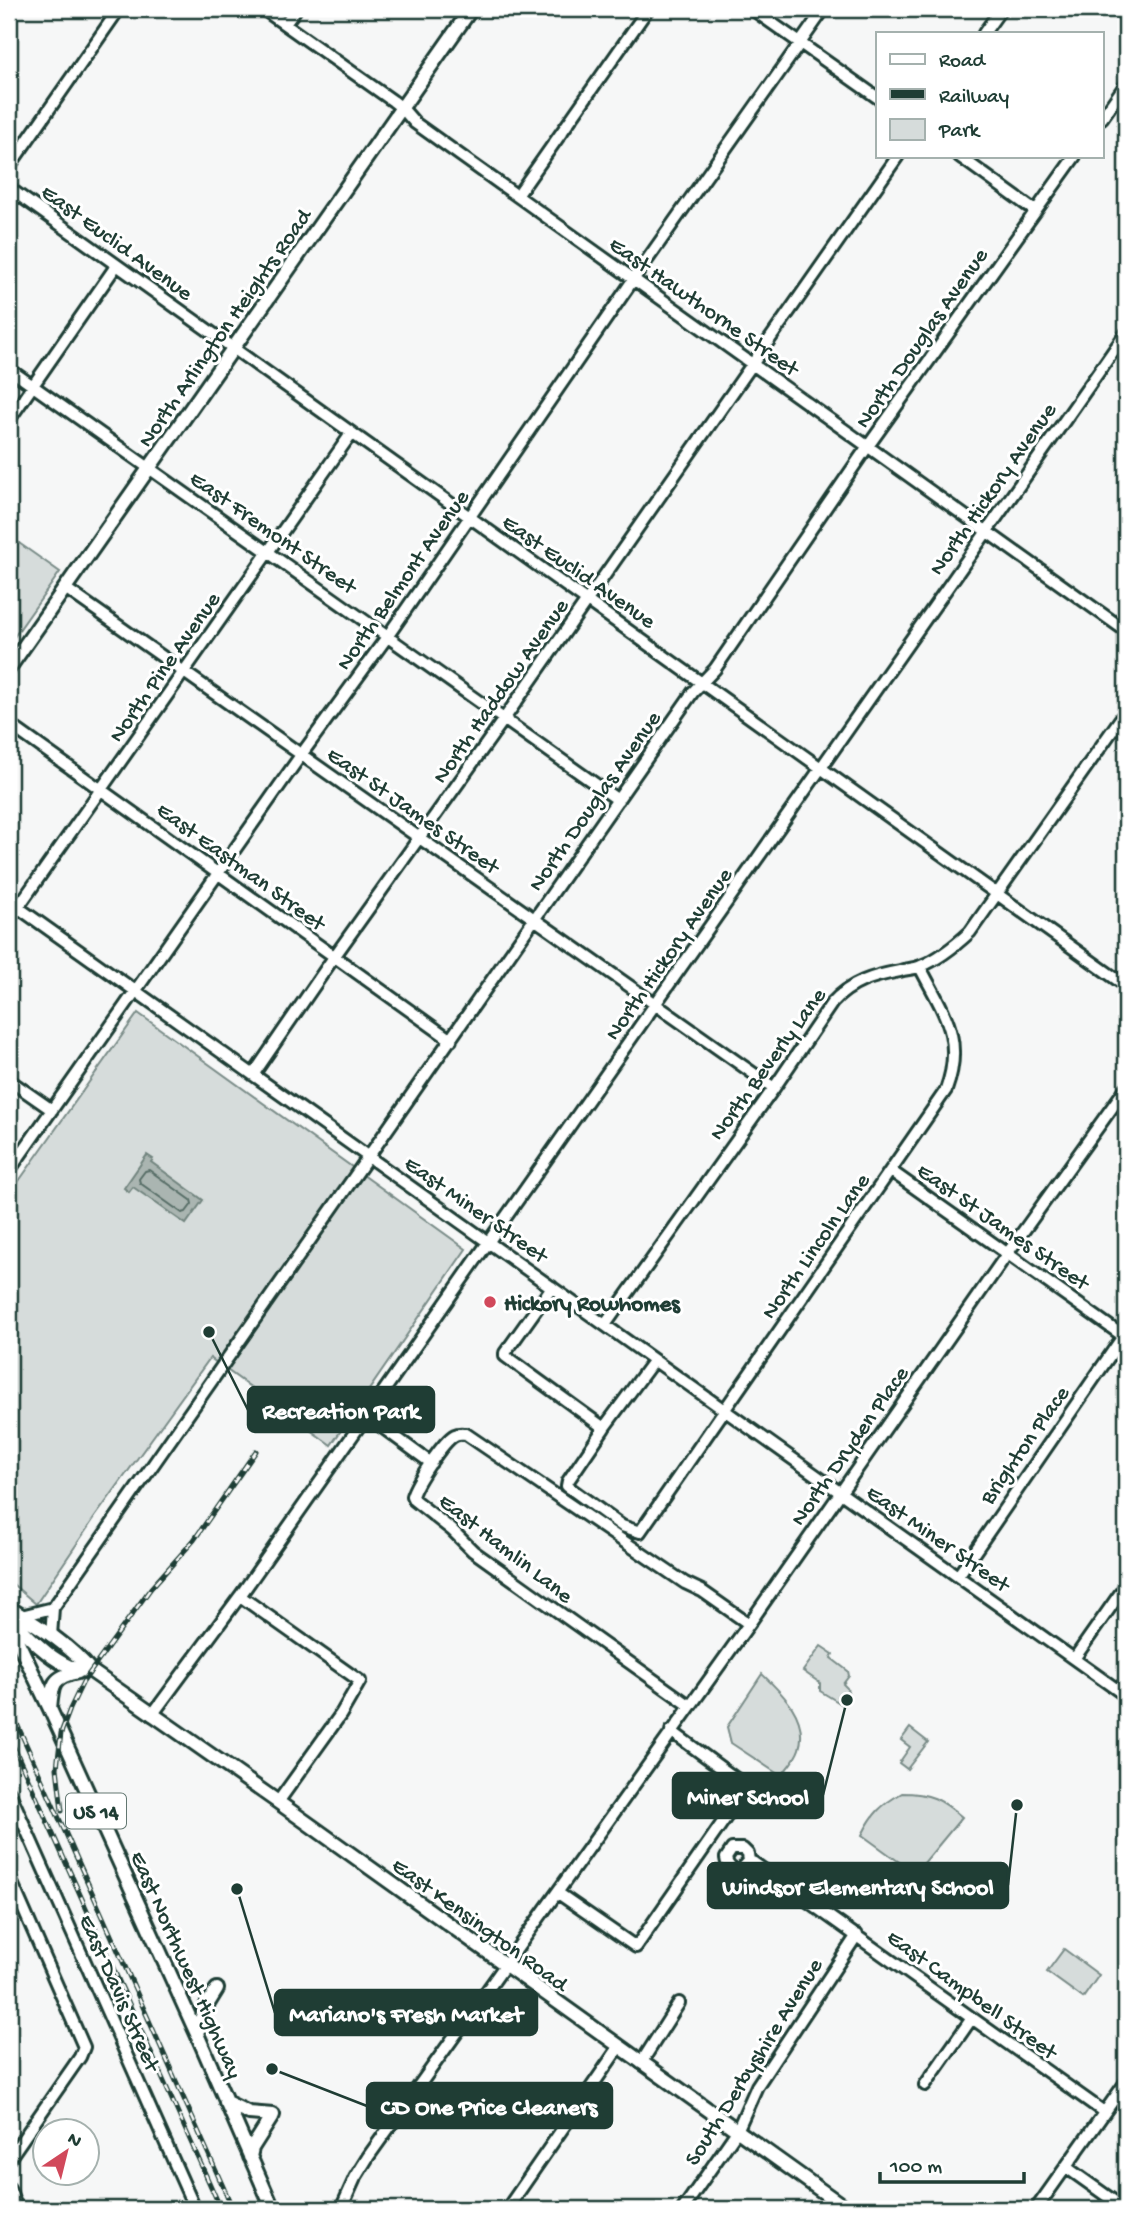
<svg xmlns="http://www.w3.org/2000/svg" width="1135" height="2218" viewBox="0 0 1135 2218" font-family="'Gochi Hand',sans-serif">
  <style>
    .green { fill: #d6dcdb; stroke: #7a8c88; stroke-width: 2 }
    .water { fill: #aab5b1; stroke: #72857f; stroke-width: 2 }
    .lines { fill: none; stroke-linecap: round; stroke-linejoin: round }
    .shore { stroke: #576d66; stroke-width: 2 }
    .minor-casing { stroke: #1f3d34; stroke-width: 16 }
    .major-casing { stroke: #1f3d34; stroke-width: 18 }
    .minor { stroke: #fff; stroke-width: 10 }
    .major { stroke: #fff; stroke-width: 12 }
    .rail-casing { stroke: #1f3d34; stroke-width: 5 }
    .rail { stroke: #fff; stroke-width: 2.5; stroke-dasharray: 8; stroke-linecap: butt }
    .poi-dot { fill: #d1495b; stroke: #fff; stroke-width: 2.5 }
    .labels { text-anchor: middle; stroke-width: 6; stroke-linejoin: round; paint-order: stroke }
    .shield { fill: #fff; stroke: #627771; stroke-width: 2 }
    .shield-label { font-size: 21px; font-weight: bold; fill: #1f3d34 }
    .street-label { font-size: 23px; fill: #1f3d34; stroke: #fff }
    .poi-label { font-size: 23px; font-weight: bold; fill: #1f3d34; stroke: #fff; text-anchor: start }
    .leader { fill: none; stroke: #1f3d34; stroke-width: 2.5 }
    .callout-dot { fill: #1f3d34; stroke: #fff; stroke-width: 2.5 }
    .callout { fill: #1f3d34; stroke: #1f3d34; stroke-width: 2.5 }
    .callout-label { font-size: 24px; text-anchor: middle; font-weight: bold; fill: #fff }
  </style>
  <rect width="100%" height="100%" fill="#f6f7f7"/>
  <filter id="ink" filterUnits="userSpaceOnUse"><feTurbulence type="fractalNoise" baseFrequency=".0143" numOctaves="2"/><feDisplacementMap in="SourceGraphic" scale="14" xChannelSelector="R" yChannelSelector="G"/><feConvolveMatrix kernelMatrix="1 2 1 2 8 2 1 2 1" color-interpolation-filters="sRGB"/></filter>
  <g filter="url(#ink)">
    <path class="green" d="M9,536L60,572L9,644Z
      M138,1013L466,1249L331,1445L210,1358L95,1517L36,1604L9,1581V1307L11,1303L9,1301V1195Z
      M821,1646L833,1654L831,1658L848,1671L849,1676L843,1684L847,1688L849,1696L843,1705L820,1691V1683L803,1671Z
      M762,1674C782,1693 809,1718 799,1749C796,1759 787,1768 781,1776L731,1743L727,1727Z
      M910,1728L928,1742L907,1769L899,1763L910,1747L901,1740Z
      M902,1793C930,1793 941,1799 962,1817L919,1869H909L862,1835C873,1813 881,1805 902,1793Z
      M1064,1949L1099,1975L1083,1998L1047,1972Z"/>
    <path class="water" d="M147,1155L153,1159L151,1162L203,1200L186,1224L133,1187L129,1192L124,1188Z"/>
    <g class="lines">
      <path class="shore" d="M149,1170L191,1200L192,1204L186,1212L182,1213L140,1183L139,1179L145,1171Z"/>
      <defs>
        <path id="minor" d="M263,9L393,101L402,108L415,123L1126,631
          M752,9L878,98
          M285,24L296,9
          M984,33L1001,9
          M1102,118L1126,84
          M959,156L1035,211
          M9,167L119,9
          M9,188C380,456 755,718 1126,986
          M517,196L648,9
          M9,369L618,800
          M9,420L116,266
          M65,588L774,1088
          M9,724L451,1040
          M9,901L1126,1696
          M9,920L351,434
          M253,1075L334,957L504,719L898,156
          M9,1080L52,1110
          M9,1171L301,755L387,637L633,280L824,9
          M891,1171L1126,1338
          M552,1287L505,1353V1356L604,1428L568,1481L567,1486L622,1526L640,1532L946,1090C965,1038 943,1012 920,967
          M605,1325L774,1088L832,1003C851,982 873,976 900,971C906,969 915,969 921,966C939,959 956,945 970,932L1126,711
          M367,1416L431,1463
          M603,1429L654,1360
          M958,1576L1126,1332
          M240,1596L360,1681L341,1714L278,1802
          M53,1608L693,692L715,669L861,456L1075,156
          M21,1616L53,1608L51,1636
          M1074,1659L1126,1585
          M689,1705L473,1551L452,1530L414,1500L412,1496C416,1483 443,1441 455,1435C459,1433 462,1434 466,1434L685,1583L702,1591L749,1624
          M152,1715L240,1596L1126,333
          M9,1791L195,2209
          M749,1861L741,1870C733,1871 727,1867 726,1858L732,1849H743L748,1854L749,1861L754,1863L1104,2112
          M9,1876L84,2047L80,2057L9,2159
          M558,1893L636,1947L747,1787L671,1731
          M641,2063L679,2003
          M925,2085L972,2018
          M1066,2167L1125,2209
          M9,2188L17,2209
          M341,2209L355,2178L368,2157L749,1624L1007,1254L1126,1088
          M507,2209L619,2047
          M683,2209L737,2131L757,2086L857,1935
          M1036,2209L1126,2082"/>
        <path id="major" d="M9,668L471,9
          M9,1608C38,1626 69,1644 91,1671L278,1802L847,2209
          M11,1617C30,1639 61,1672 91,1671
          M9,1623L50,1709L197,2034L273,2209
          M50,1709C52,1685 52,1677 78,1672
          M197,2034L204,2010L217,1989
          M226,2102L249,2113L273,2115
          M250,2157L252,2148L273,2115"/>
      </defs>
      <use href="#minor" class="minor-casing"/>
      <use href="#major" class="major-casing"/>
      <use href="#minor" class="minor"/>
      <use href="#major" class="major"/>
      <defs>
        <path id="rail" d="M9,1706L233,2209
          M9,1736L221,2209
          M62,1811L57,1768L61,1733L70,1709L83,1682L151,1588L194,1540L256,1451"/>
      </defs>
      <use href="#rail" class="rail-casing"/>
      <use href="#rail" class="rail"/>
    </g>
  </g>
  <circle class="poi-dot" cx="490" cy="1302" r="7"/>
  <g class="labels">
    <rect class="shield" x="66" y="1793.5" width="60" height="35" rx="5"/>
    <g class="shield-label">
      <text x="96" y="1818">US 14</text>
    </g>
    <g class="street-label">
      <text transform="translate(118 241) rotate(36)" y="8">East Euclid Avenue</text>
      <text transform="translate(705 305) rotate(35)" y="8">East Hawthorne Street</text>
      <text transform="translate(223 327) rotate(-55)" y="8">North Arlington Heights Road</text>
      <text transform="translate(920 337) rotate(-55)" y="8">North Douglas Avenue</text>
      <text transform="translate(991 488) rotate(-55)" y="8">North Hickory Avenue</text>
      <text transform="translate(274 531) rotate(35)" y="8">East Fremont Street</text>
      <text transform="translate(580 570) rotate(35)" y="8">East Euclid Avenue</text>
      <text transform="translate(401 579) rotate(-55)" y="8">North Belmont Avenue</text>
      <text transform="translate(163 666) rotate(-55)" y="8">North Pine Avenue</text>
      <text transform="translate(499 690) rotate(-55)" y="8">North Haddow Avenue</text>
      <text transform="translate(593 800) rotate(-55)" y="8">North Douglas Avenue</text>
      <text transform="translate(414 809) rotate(35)" y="8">East St James Street</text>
      <text transform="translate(242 865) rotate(36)" y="8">East Eastman Street</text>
      <text transform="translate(667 953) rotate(-55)" y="8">North Hickory Avenue</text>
      <text transform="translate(766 1063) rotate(-54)" y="8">North Beverly Lane</text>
      <text transform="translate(477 1208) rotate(35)" y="8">East Miner Street</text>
      <text transform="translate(1004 1225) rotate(35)" y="8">East St James Street</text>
      <text transform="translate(814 1245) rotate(-55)" y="8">North Lincoln Lane</text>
      <text transform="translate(1023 1444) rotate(-55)" y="8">Brighton Place</text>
      <text transform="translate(848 1445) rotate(-55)" y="8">North Dryden Place</text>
      <text transform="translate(939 1537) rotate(35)" y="8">East Miner Street</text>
      <text transform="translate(507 1547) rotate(38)" y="8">East Hamlin Lane</text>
      <text transform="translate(481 1923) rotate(36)" y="8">East Kensington Road</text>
      <text transform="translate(188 1964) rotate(66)" y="8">East Northwest Highway</text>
      <text transform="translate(121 1992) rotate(66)" y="8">East Davis Street</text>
      <text transform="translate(973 1993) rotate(36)" y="8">East Campbell Street</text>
      <text transform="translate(752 2061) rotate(-58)" y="8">South Derbyshire Avenue</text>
    </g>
    <g class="poi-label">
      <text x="504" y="1310">Hickory Rowhomes</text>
    </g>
  </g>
  <path class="leader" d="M209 1332L248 1410M847 1700L823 1795M1017 1805L1008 1885M237 1889L275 2013M272 2069L367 2106"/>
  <g class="callout-dot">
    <circle cx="209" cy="1332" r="7"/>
    <circle cx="847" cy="1700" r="7"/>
    <circle cx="1017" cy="1805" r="7"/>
    <circle cx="237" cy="1889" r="7"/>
    <circle cx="272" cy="2069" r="7"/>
  </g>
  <g class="callout">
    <rect x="248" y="1387" width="186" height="45" rx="7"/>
    <rect x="673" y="1773" width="150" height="45" rx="7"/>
    <rect x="708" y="1863" width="300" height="45" rx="7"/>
    <rect x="275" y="1990" width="262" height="45" rx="7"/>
    <rect x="367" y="2083" width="245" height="45" rx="7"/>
  </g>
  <g class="callout-label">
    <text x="341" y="1418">Recreation Park</text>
    <text x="748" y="1804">Miner School</text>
    <text x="858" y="1894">Windsor Elementary School</text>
    <text x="406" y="2021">Mariano's Fresh Market</text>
    <text x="489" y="2114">CD One Price Cleaners</text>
  </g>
  <rect width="1135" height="2218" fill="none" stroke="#fff" stroke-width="35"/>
  <rect x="18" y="18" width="1100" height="2183" fill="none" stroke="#1f3d34" stroke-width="2.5" filter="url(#ink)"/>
  <rect x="876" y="32" width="228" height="126" fill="#ffffff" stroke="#a5b1ae" stroke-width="2"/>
  <rect x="890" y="54" width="35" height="10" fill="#ffffff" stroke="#a5b1ae" stroke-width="2"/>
  <text x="939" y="66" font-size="21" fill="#1f3d34">Road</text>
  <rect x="890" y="89" width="35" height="10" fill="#1f3d34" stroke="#a5b1ae" stroke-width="2"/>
  <text x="939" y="102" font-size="21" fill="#1f3d34">Railway</text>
  <rect x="890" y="119" width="35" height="21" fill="#d6dcdb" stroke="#a5b1ae" stroke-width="2"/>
  <text x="939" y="136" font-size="21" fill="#1f3d34">Park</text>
  <g transform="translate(66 2152) rotate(35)"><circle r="33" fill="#ffffff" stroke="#a5b1ae" stroke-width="2"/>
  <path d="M0-5L12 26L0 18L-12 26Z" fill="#d1495b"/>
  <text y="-10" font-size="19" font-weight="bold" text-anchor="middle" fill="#1f3d34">N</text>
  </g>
  <path d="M880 2172v10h144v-10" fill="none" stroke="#1f3d34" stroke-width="3.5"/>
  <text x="890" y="2172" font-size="21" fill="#1f3d34" stroke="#ffffff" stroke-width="5" paint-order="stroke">100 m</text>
</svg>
